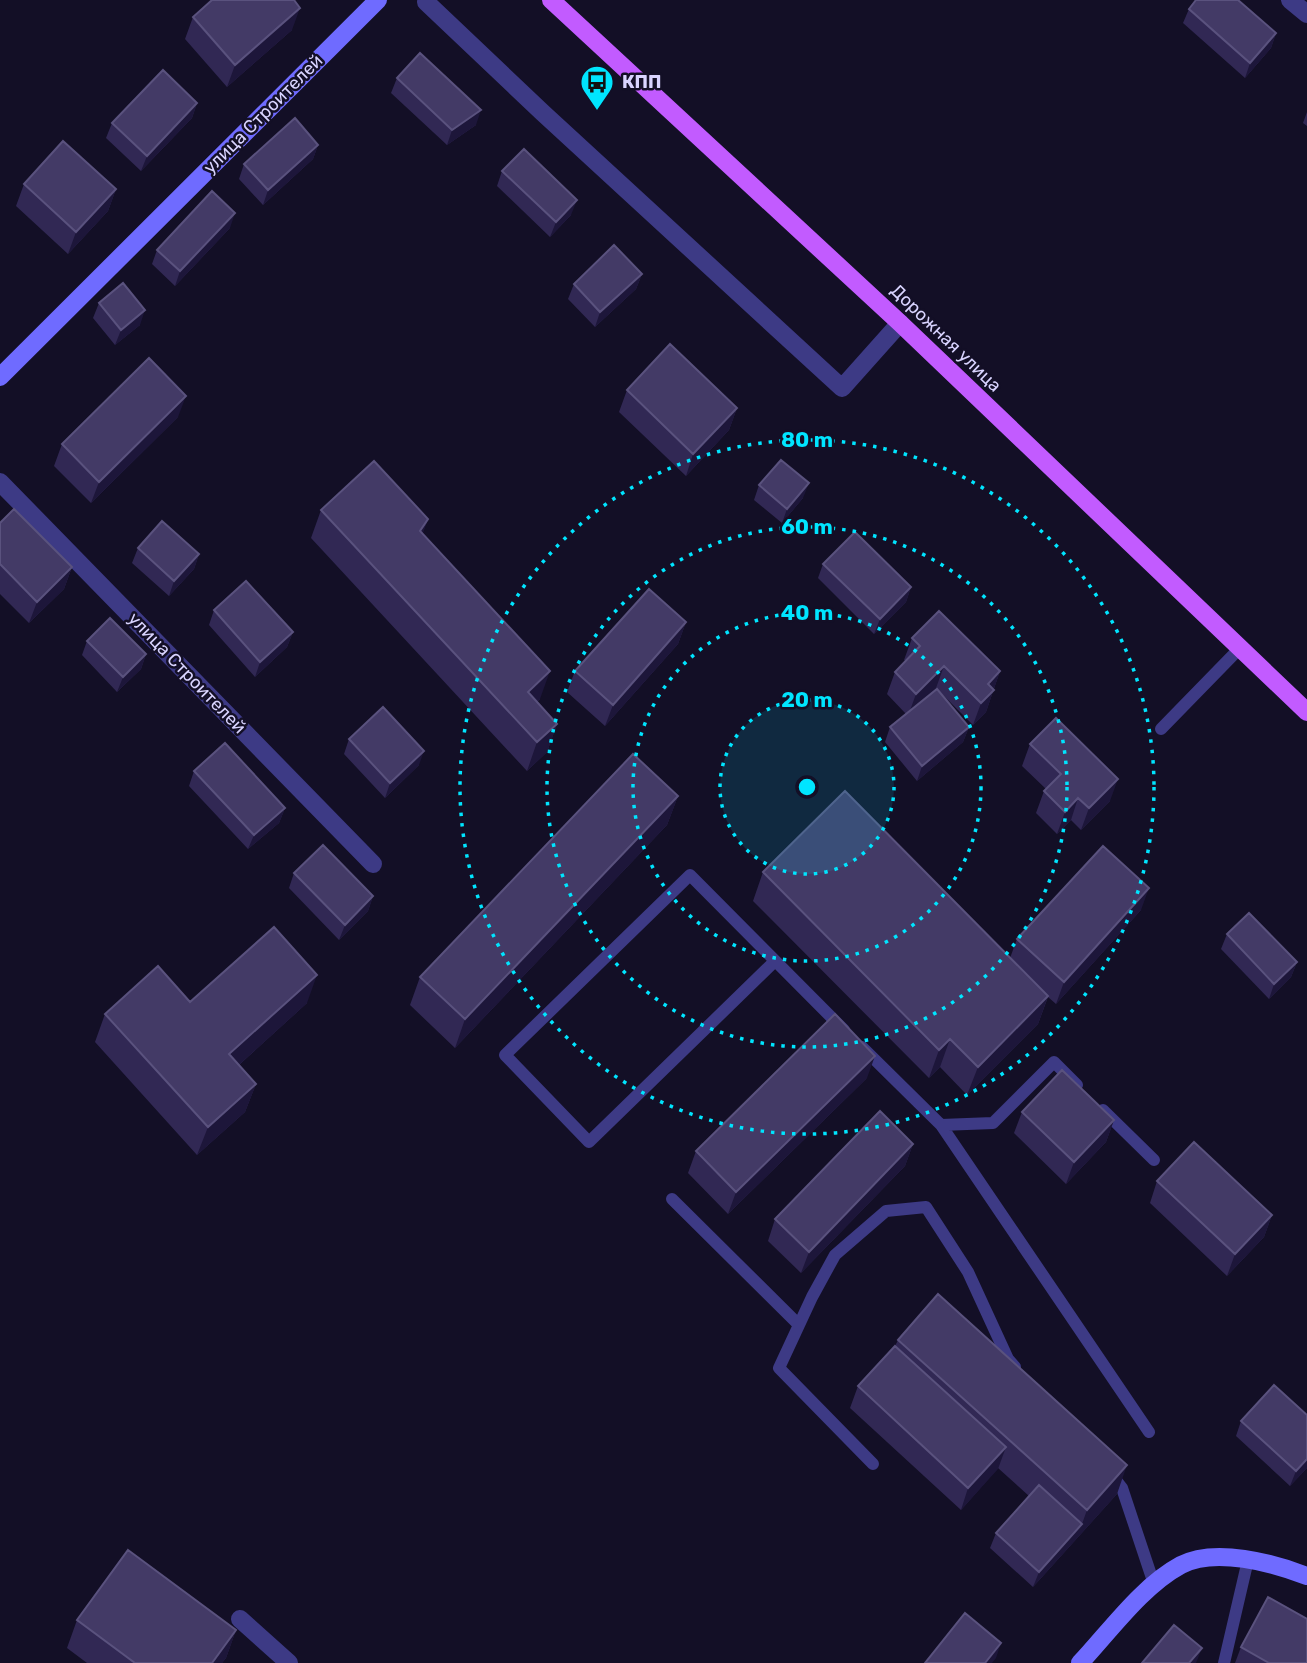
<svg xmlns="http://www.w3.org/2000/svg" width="1307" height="1663" viewBox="0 0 1307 1663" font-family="Rubik,sans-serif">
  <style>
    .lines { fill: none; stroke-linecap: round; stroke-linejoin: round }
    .lane { stroke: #3d3a85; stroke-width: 12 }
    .street { stroke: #3d3a85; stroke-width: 18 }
    .secondary { stroke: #6f6bff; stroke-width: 18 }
    .primary { stroke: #c25bff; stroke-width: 18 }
    .wall { fill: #312854 }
    .shaded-wall { fill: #1d163a }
    .building { fill: #433a66; stroke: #5a527e; stroke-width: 2 }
    .ring { fill: none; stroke: #00e5ff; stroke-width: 3.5; stroke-dasharray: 3.5 7 }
    .labels { text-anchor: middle; stroke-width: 5; stroke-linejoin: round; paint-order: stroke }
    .poi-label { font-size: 18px; font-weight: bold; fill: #d9d4ff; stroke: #130f26; text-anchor: start }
    .street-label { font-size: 18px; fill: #d9d4ff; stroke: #130f26 }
    .centre { fill: #00e5ff; stroke: #130f26; stroke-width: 3.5 }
    .ring-label { font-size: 21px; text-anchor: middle; font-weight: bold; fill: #00e5ff; stroke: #130f26; stroke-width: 5; stroke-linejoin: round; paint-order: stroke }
  </style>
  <rect width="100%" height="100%" fill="#130f26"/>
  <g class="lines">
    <path class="lane" d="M1161,729L1239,649
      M774,962L589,1142L505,1055L690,875L844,1030
      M862,1047L941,1125L1149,1432
      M1103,1110L1154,1160
      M941,1125L993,1123L1054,1062L1077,1085
      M672,1199L799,1325
      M873,1464L779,1368L812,1297L835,1255L886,1211L926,1207L968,1272L1008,1359L1015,1367
      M1111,1474L1122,1488L1154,1584
      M1224,1663L1248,1560"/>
    <path class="street" d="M1290,0L1307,14
      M426,2L543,113L842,388L900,323
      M0,482L373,864
      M240,1619L289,1663"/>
    <path class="secondary" d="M0,377L378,0
      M1080,1663C1110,1631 1142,1586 1181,1565C1215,1547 1273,1563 1307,1576"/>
    <path class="primary" d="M551,0L900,323L1307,712"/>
  </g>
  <path class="wall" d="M1189,9L1276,33L1271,48L1245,78L1183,23Z
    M193,17L292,30L227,87L185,39Z
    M397,78L476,125L447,145L391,93Z
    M197,103L192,118L141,171L106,138L112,123Z
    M1307,112V126L1303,123Z
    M318,145L313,159L263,205L239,179L244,164Z
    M502,171L571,215L550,237L497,186Z
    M24,184L116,189L108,211L68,254L16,206Z
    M230,228L175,286L152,264L157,250Z
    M642,274L636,289L595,327L568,299L574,284Z
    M99,303L140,325L115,345L93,318Z
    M627,390L737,408L729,430L686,476L619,412Z
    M178,417L91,503L54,466L62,444Z
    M759,485L803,498L782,523L754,500Z
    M321,510L428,519L422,534L540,699L537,702L557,724L547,752L527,771L311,538Z
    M0,523L72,567L64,589L29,623L0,594Z
    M138,548L199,554L194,569L169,596L132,563Z
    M823,564L911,587L906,602L874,634L818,578Z
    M214,610L293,632L287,647L255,677L209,625Z
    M686,622L678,644L605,726L567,692L575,671Z
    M912,638L1000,671L986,712L973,725L936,688L928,696L969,727L963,742L917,781L885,742L890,727L906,714L887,694L895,672L906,661L904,660Z
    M87,641L146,654L141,669L117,692L82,655Z
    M349,739L419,765L385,798L344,754Z
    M1030,744L1110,801L1081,830L1071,820L1057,834L1036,813L1044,791L1046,789L1022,766Z
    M194,771L285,808L279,823L248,849L189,786Z
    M678,796L667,825L455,1048L410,1005L420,977Z
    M763,872L1010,958L1017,939L1141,910L1056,1004L1048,997L1038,1024L967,1095L940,1067L929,1078L753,901Z
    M294,873L373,896L368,911L339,940L289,888Z
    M1227,934L1297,962L1291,977L1269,999L1221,949Z
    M190,1002L307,1003L239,1065L256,1084L245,1112L197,1155L95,1042L105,1014Z
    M867,1078L728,1214L688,1173L696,1151Z
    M1022,1112L1114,1120L1106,1142L1066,1184L1014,1133Z
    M913,1144L905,1166L801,1273L768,1241L775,1219Z
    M1157,1181L1272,1215L1264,1237L1227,1276L1150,1203Z
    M898,1340L1117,1494L1033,1587L990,1548L996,1533L1029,1496L998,1468L961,1510L850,1408L858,1386L895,1346Z
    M1307,1415V1468L1290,1486L1236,1436L1241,1421Z
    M77,1620L236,1630L226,1658L222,1663H87L67,1648Z
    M1241,1647L1307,1663H1235Z"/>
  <path class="shaded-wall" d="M300,8L292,30L227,87L235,65Z
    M1276,33L1271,48L1245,78L1250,63Z
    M197,103L192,118L141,171L147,156Z
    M481,110L476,125L447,145L452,130Z
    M318,145L313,159L263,205L268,190Z
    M116,189L108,211L68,254L76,232Z
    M577,200L571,215L550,237L556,222Z
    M235,213L230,228L175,286L180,271Z
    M642,274L636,289L595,327L600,312Z
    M145,310L140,325L115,345L121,330Z
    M186,396L178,417L91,503L99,482Z
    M737,408L729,430L686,476L693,454Z
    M809,483L803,498L782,523L787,509Z
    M428,519L418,547L420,531Z
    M199,554L194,569L169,596L174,581Z
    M72,567L64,589L29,623L37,602Z
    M911,587L906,602L874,634L880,619Z
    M686,622L678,644L605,726L613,705Z
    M293,632L287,647L255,677L260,662Z
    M146,654L141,669L117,692L123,677Z
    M944,666L936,688L908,716L916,694Z
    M550,671L540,699L517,721L528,692Z
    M1000,671L986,712L973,725L988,684Z
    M557,724L547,752L527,771L537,742Z
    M969,727L963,742L917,781L922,766Z
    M424,751L419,765L385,798L390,783Z
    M1118,779L1110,801L1081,830L1089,808Z
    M678,796L667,825L455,1048L465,1019Z
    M1078,798L1071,820L1057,834L1065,812Z
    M285,808L279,823L248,849L254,835Z
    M1149,888L1141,910L1056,1004L1064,982Z
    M373,896L368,911L339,940L345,925Z
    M1297,962L1291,977L1269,999L1274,984Z
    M317,975L307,1003L219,1083L229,1054Z
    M1048,996L1038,1024L967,1095L978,1067Z
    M950,1039L940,1067L929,1078L939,1050Z
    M875,1056L867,1078L728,1214L736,1192Z
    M256,1084L245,1112L197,1155L208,1127Z
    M1114,1120L1106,1142L1066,1184L1074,1162Z
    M913,1144L905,1166L801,1273L809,1252Z
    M1272,1215L1264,1237L1227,1276L1235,1254Z
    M1006,1447L998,1469L961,1510L968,1488Z
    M1307,1459V1468L1290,1486L1296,1471Z
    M1127,1465L1117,1494L1033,1587L1039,1572L1082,1524L1087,1510Z
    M236,1630L226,1658L222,1663H212Z
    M1001,1643L996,1658L992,1663H985Z
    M1202,1648L1196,1663H1189Z"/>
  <path class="building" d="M212,0H294L300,8L235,65L193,17Z
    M1196,0H1238L1276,33L1250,63L1189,9Z
    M420,53L481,110L452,130L397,78Z
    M163,70L197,103L147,156L112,123Z
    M295,118L318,145L268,190L244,164Z
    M63,141L116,189L76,232L24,184Z
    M524,149L577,200L556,222L502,171Z
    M212,191L235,213L180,271L157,250Z
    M614,245L642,274L600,312L574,284Z
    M123,283L145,310L121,330L99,303Z
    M670,344L737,408L693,454L627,390Z
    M149,358L186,396L99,482L62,444Z
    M781,460L809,483L787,509L759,485Z
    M374,461L428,519L420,531L550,671L528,692L557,724L537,742L321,510Z
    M14,509L72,567L37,602L0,564V523Z
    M162,521L199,554L174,581L138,548Z
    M855,532L911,587L880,619L823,564Z
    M246,581L293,632L260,662L214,610Z
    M649,589L686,622L613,705L575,671Z
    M939,611L1000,671L988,684L994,690L981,703L944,666L916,694L895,672L920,646L912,638Z
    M110,618L146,654L123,677L87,641Z
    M937,689L969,727L922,766L890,727Z
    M383,707L424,751L390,783L349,739Z
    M1056,718L1118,779L1089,808L1078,798L1065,812L1044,791L1061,774L1030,744Z
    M225,743L285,808L254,835L194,771Z
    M633,754L678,796L465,1019L420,977Z
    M845,791L1048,996L978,1067L950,1039L939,1050L763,872Z
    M323,845L373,896L345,925L294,873Z
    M1103,846L1149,888L1064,982L1017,939Z
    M1249,913L1297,962L1274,984L1227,934Z
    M274,927L317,975L229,1054L256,1084L208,1127L105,1014L158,966L190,1002Z
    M835,1014L875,1056L736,1192L696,1151Z
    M1062,1070L1114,1120L1074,1162L1022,1112Z
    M880,1111L913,1144L809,1252L775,1219Z
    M1194,1142L1272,1215L1235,1254L1157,1181Z
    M938,1294L1127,1465L1087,1510L898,1340Z
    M895,1346L1006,1447L968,1488L858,1386Z
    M1274,1385L1307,1415V1459L1296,1471L1241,1421Z
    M1039,1485L1082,1524L1039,1572L996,1533Z
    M128,1550L236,1630L212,1663H135L77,1620Z
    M1268,1597L1307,1619V1663H1269L1241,1647Z
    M965,1613L1001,1643L985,1663H925Z
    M1174,1625L1202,1648L1189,1663H1142Z"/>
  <circle cx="807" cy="787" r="87" fill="#00e5ff" fill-opacity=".12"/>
  <g class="ring">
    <circle cx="807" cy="787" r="87"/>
    <circle cx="807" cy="787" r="174"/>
    <circle cx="807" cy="787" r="260"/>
    <circle cx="807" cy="787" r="347"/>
  </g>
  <defs>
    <symbol id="bus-pin" viewBox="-11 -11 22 30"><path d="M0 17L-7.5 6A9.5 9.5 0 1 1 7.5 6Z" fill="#00e5ff" stroke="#130f26"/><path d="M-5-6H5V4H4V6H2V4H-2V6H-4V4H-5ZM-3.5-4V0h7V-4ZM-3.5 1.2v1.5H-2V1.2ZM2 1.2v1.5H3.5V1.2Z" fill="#111"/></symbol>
  </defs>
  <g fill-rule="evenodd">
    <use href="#bus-pin" x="578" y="63" width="38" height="52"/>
  </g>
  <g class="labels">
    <g class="poi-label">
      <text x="622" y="88">КПП</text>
    </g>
    <g class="street-label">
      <text transform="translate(263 114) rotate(-45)" y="6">улица Строителей</text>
      <text transform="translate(946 338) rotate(44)" y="6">Дорожная улица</text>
      <text transform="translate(187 673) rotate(46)" y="6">улица Строителей</text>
    </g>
  </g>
  <circle cx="807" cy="787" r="10" class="centre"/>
  <g class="ring-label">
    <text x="807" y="447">80 m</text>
    <text x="807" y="534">60 m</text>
    <text x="807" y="620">40 m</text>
    <text x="807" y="707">20 m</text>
  </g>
</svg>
